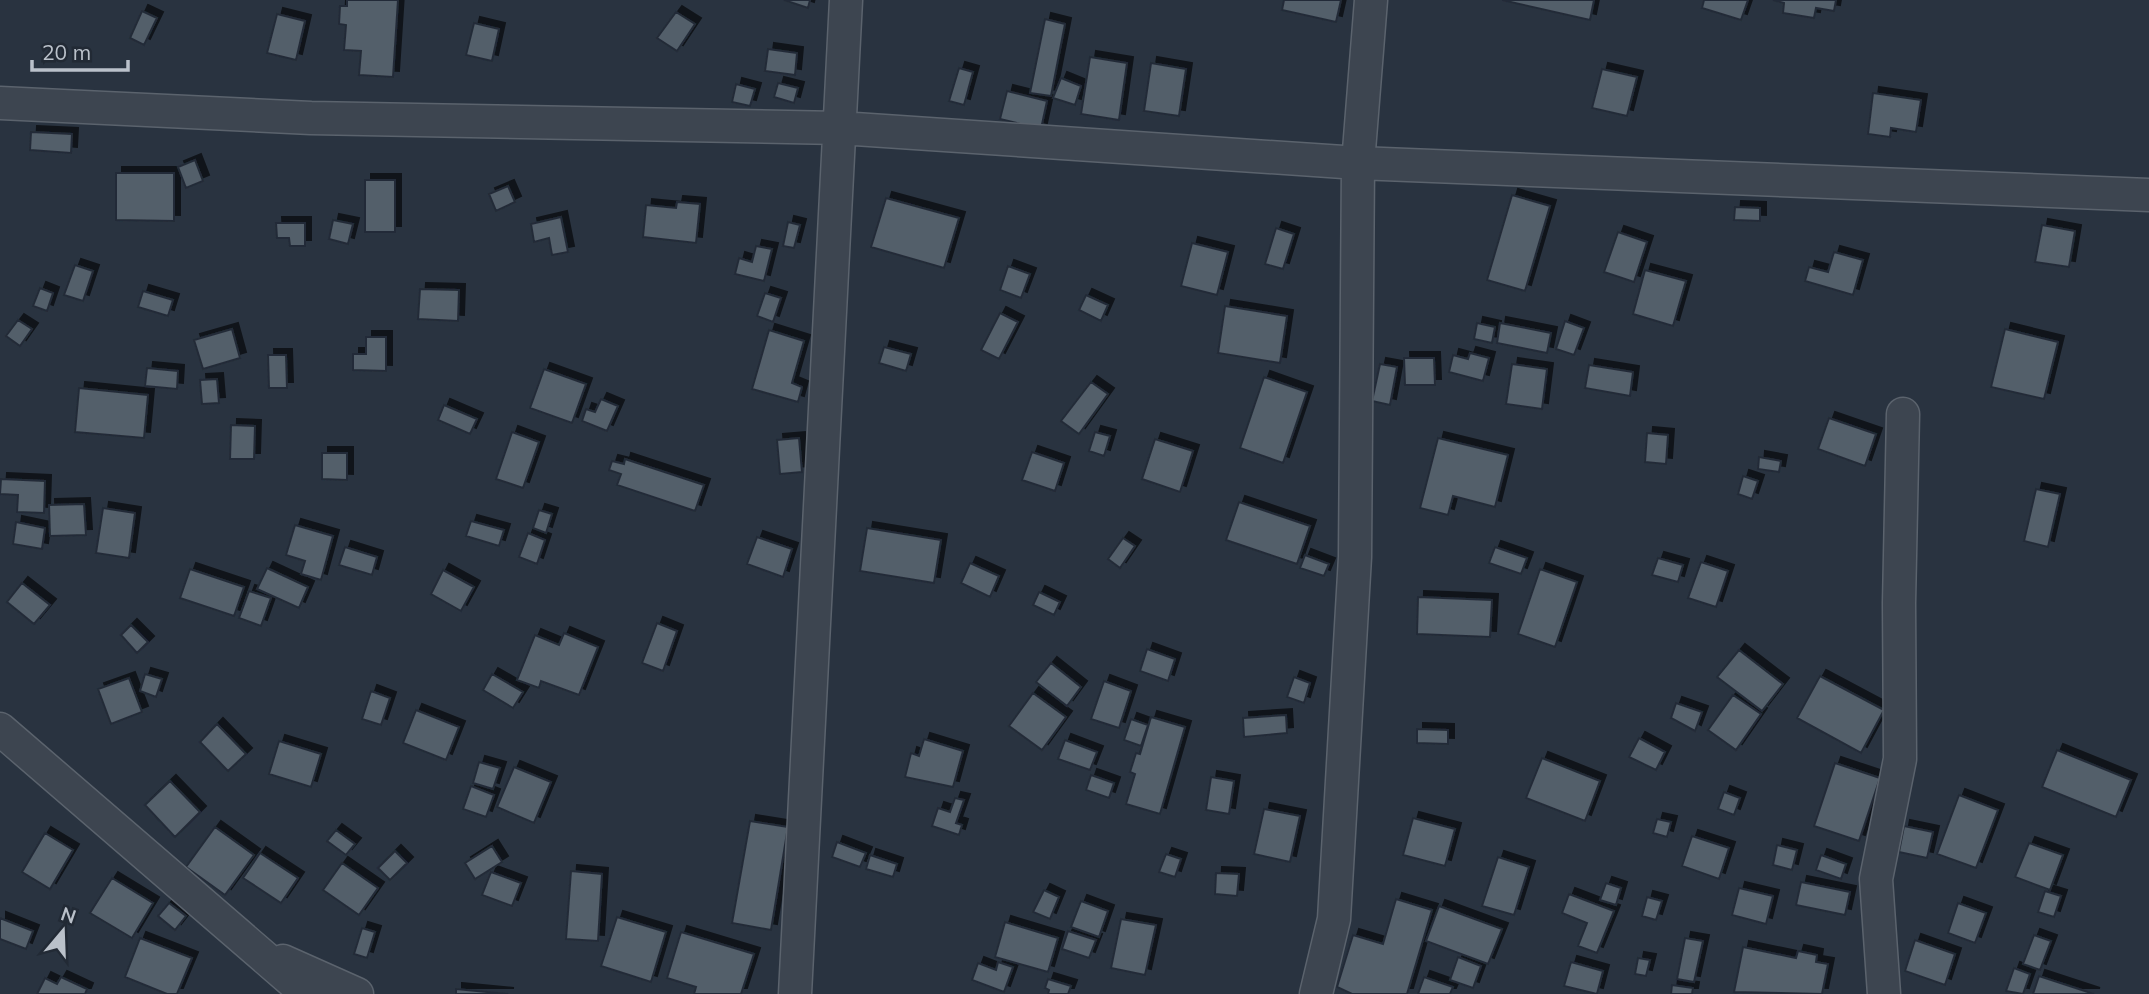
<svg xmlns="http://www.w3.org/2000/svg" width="2149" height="994" viewBox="0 0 2149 994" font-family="Mulish,sans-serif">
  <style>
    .building { fill: #535e6a; stroke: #242c37; stroke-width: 2; filter: url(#shadow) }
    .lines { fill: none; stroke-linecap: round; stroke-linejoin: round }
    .minor-casing { stroke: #5b636d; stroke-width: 35 }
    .minor { stroke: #3d4550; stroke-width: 32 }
  </style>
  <defs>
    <filter id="shadow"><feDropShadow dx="6" dy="-6" stdDeviation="0" flood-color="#0009"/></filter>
  </defs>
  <rect width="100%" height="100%" fill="#293340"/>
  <path class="building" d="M347,0H398L393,77L359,75L361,51L344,50L346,25L339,24L340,6H347Z
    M784,0H810L808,8Z
    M1284,0H1341L1336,22L1282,10Z
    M1502,0H1594L1590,20Z
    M1704,0H1748L1741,20L1702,8Z
    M1773,0H1836L1834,11L1816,8L1814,18L1783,13L1784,3Z
    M142,11L157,18L144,45L130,38Z
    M676,12L695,24L677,51L657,38Z
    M277,14L305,21L296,60L267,53Z
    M1045,19L1065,24L1051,96L1030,93Z
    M474,23L499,29L492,61L466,55Z
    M768,49L797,53L795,75L765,71Z
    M1090,57L1127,63L1119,120L1081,114Z
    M1151,63L1186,69L1179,116L1144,111Z
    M959,68L973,72L964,105L949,101Z
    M1602,69L1637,77L1627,116L1592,108Z
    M1061,78L1081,86L1075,105L1053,98Z
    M778,83L798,88L794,103L774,97Z
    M736,84L755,89L750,106L732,102Z
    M1007,91L1047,101L1041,129L1000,119Z
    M1873,93L1921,100L1916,132L1891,128L1890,137L1868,134Z
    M31,132L72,134L71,153L30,150Z
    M195,160L203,181L186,188L178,167Z
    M116,173H174V221L116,220Z
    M365,180H395V232H365Z
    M508,186L515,202L496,211L489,194Z
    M1512,195L1550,206L1525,291L1487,280Z
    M886,198L959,218L944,268L871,247Z
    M677,202L700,204L696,243L643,237L646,205L676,208Z
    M1735,207L1760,208V221L1734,220Z
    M561,217L568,252L552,255L549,238L534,242L531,224Z
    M333,220L353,224L348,244L329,239Z
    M788,222L800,225L794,248L783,246Z
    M276,223H305V246H290L289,238H277Z
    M2042,225L2075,231L2069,267L2035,262Z
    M1276,228L1294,234L1283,269L1265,264Z
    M1618,232L1647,242L1634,282L1604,272Z
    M1192,243L1228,252L1217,295L1181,286Z
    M756,246L772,249L764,281L735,274L739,258L752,262Z
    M1834,252L1863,260L1853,295L1805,281L1809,267L1828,272Z
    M75,265L93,271L83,301L64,295Z
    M1008,266L1030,274L1021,298L1000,290Z
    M1645,270L1686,281L1673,326L1633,314Z
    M40,288L53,293L47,311L33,306Z
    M420,289L459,290L458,321L418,319Z
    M143,291L173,300L168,316L138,307Z
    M765,293L781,298L773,322L757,316Z
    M1086,295L1108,305L1101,321L1079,310Z
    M1225,306L1287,316L1280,363L1218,353Z
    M1000,313L1018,322L999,359L981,350Z
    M18,320L32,329L20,346L6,336Z
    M1565,321L1584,328L1574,355L1556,349Z
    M1477,323L1495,327L1492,343L1474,339Z
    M1500,323L1551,333L1547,353L1497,343Z
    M232,329L240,358L203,369L194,340Z
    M2005,329L2058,342L2044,399L1991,387Z
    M769,330L804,341L792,383L802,387L798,402L752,389Z
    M366,337H386V371L353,370V354H366Z
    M884,347L911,354L906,371L879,363Z
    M1470,353L1489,358L1483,381L1449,372L1453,355L1468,359Z
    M268,355H286L287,388H269Z
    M1404,358H1434L1435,385H1405Z
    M1380,364L1397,367L1390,405L1372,401Z
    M1512,364L1547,369L1542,409L1506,404Z
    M1589,365L1633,372L1630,396L1585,388Z
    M147,368L178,371L177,389L145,386Z
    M544,369L586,384L572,423L530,408Z
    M1264,377L1307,392L1283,463L1240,448Z
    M217,379L219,403L202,404L200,380Z
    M1091,382L1108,394L1079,434L1061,421Z
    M79,388L148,395L144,438L75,432Z
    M601,399L618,406L607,431L582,421L586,409L595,412Z
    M444,405L477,419L470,434L438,420Z
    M1829,418L1876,434L1865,466L1818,449Z
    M231,425L255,426L254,459H230Z
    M512,432L539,442L523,488L496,479Z
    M1095,432L1110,436L1104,456L1089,451Z
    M1647,433L1668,435L1666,464L1645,462Z
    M799,438L802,472L780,474L777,440Z
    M1438,438L1508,455L1495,507L1453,496L1448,515L1420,508Z
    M1155,439L1193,451L1180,492L1142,479Z
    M1032,452L1064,463L1055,491L1022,480Z
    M322,453H347V480L322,479Z
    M1759,457L1781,461L1779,472L1758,469Z
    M625,459L704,485L695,511L617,485L621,474L609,470L612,461L624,464Z
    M1743,476L1758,481L1752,499L1738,494Z
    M1,479L45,481L44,513L17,512L18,495L0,494Z
    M2036,489L2060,494L2048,547L2024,541Z
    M1239,502L1310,526L1297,564L1226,540Z
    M84,504L86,535L50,536L49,505Z
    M103,508L135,513L129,558L96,553Z
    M539,510L552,514L546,533L533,528Z
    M471,521L504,530L499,546L466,536Z
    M16,522L45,528L42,549L13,544Z
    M295,525L333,536L321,580L301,574L305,561L286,555Z
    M867,528L941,540L934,583L860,571Z
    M528,533L545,540L537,564L519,557Z
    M757,537L792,549L783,577L747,564Z
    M1123,538L1135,546L1120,568L1108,559Z
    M345,547L377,557L372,575L339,565Z
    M1495,547L1527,558L1521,574L1489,563Z
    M1305,555L1329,564L1324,576L1300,568Z
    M1658,558L1683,565L1678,582L1652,575Z
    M1701,562L1728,571L1716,607L1688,598Z
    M970,563L999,576L990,597L961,583Z
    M267,568L308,587L299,608L257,589Z
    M190,569L244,587L234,616L180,598Z
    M1540,569L1577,582L1555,647L1518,634Z
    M443,570L474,587L461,611L431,594Z
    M22,583L50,605L34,624L7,602Z
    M249,591L271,598L261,626L239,618Z
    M1039,592L1060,602L1054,615L1033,605Z
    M1418,597L1492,600L1490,637L1417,634Z
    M657,623L677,631L663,671L642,663Z
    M131,625L148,642L137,653L121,635Z
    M564,633L598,647L579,695L541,681L539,688L517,680L535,635L559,645Z
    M1147,649L1175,659L1168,681L1140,671Z
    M1739,650L1783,684L1762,711L1717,677Z
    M1051,663L1081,687L1067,706L1036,682Z
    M145,674L162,679L156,697L140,691Z
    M492,674L523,692L513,708L483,690Z
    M1820,676L1884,710L1861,753L1797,718Z
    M1294,677L1310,683L1304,703L1287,697Z
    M129,678L142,712L111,724L98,689Z
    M1104,681L1131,691L1119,728L1091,719Z
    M371,691L390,698L381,725L362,719Z
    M1033,693L1066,717L1042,750L1009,726Z
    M1733,695L1761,714L1736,750L1708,730Z
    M1676,703L1702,712L1695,731L1671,718Z
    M416,710L459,727L446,760L403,743Z
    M1286,715L1287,733L1244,737L1243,718Z
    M1151,717L1185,727L1160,814L1126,804L1135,774L1130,772L1136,753L1140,754Z
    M1131,719L1148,725L1141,746L1124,740Z
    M217,724L246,754L228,771L200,742Z
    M1417,729L1448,730V744L1417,743Z
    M1639,738L1665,752L1656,770L1629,757Z
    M924,739L963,751L953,787L905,777L911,753L919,756Z
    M1065,740L1097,752L1090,770L1058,759Z
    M279,741L321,754L311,787L269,774Z
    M2057,750L2131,780L2116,817L2042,787Z
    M1542,758L1600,781L1585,821L1526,798Z
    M479,762L500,768L493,789L473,783Z
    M1835,763L1880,778L1859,841L1814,826Z
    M514,767L551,782L534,823L497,807Z
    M1091,775L1114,783L1109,798L1086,790Z
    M1211,777L1234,781L1229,814L1206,810Z
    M170,781L200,812L175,837L145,805Z
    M471,786L494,795L486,817L463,809Z
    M1724,792L1740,798L1734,815L1718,809Z
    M1959,795L1998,810L1976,868L1937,854Z
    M955,798L964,800L956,823L962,825L959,835L932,826L938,808L950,812Z
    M1264,809L1300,816L1290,862L1254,854Z
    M1413,818L1455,829L1445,866L1403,855Z
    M1657,819L1671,822L1667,837L1653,833Z
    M750,821L788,827L771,930L732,923Z
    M1904,826L1933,832L1927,858L1899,852Z
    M215,827L254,855L225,895L186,867Z
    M336,830L355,844L346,855L327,841Z
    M45,833L73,850L50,889L22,872Z
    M1692,836L1729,848L1719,879L1682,866Z
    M837,842L866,853L860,867L832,857Z
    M2029,843L2063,855L2050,890L2015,877Z
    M1777,845L1797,850L1792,870L1773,865Z
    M492,846L502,862L475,879L465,863Z
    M395,851L407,863L390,880L378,868Z
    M260,853L298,878L281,903L243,878Z
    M1166,854L1181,859L1175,877L1159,872Z
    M870,855L897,864L893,877L866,869Z
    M1821,855L1846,864L1841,879L1816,870Z
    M1498,857L1529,867L1514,915L1482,906Z
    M342,863L378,888L359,915L323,890Z
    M571,871L602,874L598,941L566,939Z
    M491,872L521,883L512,906L482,895Z
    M1216,873L1239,874L1237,896L1215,894Z
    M112,878L153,903L132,938L90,913Z
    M1801,882L1850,892L1845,915L1796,905Z
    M1606,883L1621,888L1616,905L1600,900Z
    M1739,888L1773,896L1766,924L1732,915Z
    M1044,890L1059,897L1050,919L1033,912Z
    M2045,891L2061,896L2054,917L2038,912Z
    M1569,894L1614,911L1597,953L1578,946L1587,923L1562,913Z
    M1647,897L1662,901L1656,920L1642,916Z
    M1396,899L1432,910L1407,994H1352L1337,987L1353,935L1383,944Z
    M1081,901L1108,911L1099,937L1071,927Z
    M169,903L186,916L175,930L158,916Z
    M1958,903L1986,913L1975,943L1948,933Z
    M1439,906L1502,929L1488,964L1426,941Z
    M617,917L666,932L651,982L601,966Z
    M0,918L33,931L26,949L0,939Z
    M1121,919L1156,925L1145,975L1111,968Z
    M1005,922L1058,938L1048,972L995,957Z
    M362,928L375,932L367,958L354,954Z
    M1068,931L1096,940L1089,958L1062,949Z
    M681,932L754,954L741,994H694L696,987L667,978Z
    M2034,935L2051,941L2040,970L2023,964Z
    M140,938L192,958L177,994H167L125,977Z
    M1685,938L1703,941L1694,982L1677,979Z
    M1915,940L1955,954L1945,985L1905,971Z
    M1743,947L1796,958L1798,951L1817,955L1816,962L1828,964L1822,994L1734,992Z
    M1458,957L1481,966L1473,988L1450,980Z
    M1638,958L1650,960L1646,976L1635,974Z
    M998,962L1013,967L1004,992L972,980L978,963L996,970Z
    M1571,962L1603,971L1597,994L1564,986Z
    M2014,968L2030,974L2023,994L2006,991Z
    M2039,976L2094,994H2033Z
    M61,977L87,989L85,994H37L45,978L57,984Z
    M1424,977L1453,987L1450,994H1418Z
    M1048,979L1071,986L1068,994H1048L1049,990L1045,988Z
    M1672,985L1693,988L1692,994H1671Z
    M456,989L508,994H456Z"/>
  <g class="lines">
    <defs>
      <path id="minor" d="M0,103L311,118L840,128L1358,163L2149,195
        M0,729L307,994
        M283,961L357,994
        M795,994L846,0
        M1316,994L1334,919L1355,557L1358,163L1371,0
        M1884,994L1876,879L1900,759L1899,603L1903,414"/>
    </defs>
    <use href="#minor" class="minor-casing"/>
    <use href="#minor" class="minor"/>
  </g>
  <g transform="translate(63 931) rotate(19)" stroke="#222a35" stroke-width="5" paint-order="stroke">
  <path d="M0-5L12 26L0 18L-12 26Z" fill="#bac1ca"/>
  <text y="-10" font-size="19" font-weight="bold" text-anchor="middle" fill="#bac1ca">N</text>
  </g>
  <path d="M32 60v10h96v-10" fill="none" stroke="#bac1ca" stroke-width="3.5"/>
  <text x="42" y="60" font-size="21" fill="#bac1ca" stroke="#222a35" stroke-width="5" paint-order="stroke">20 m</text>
</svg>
